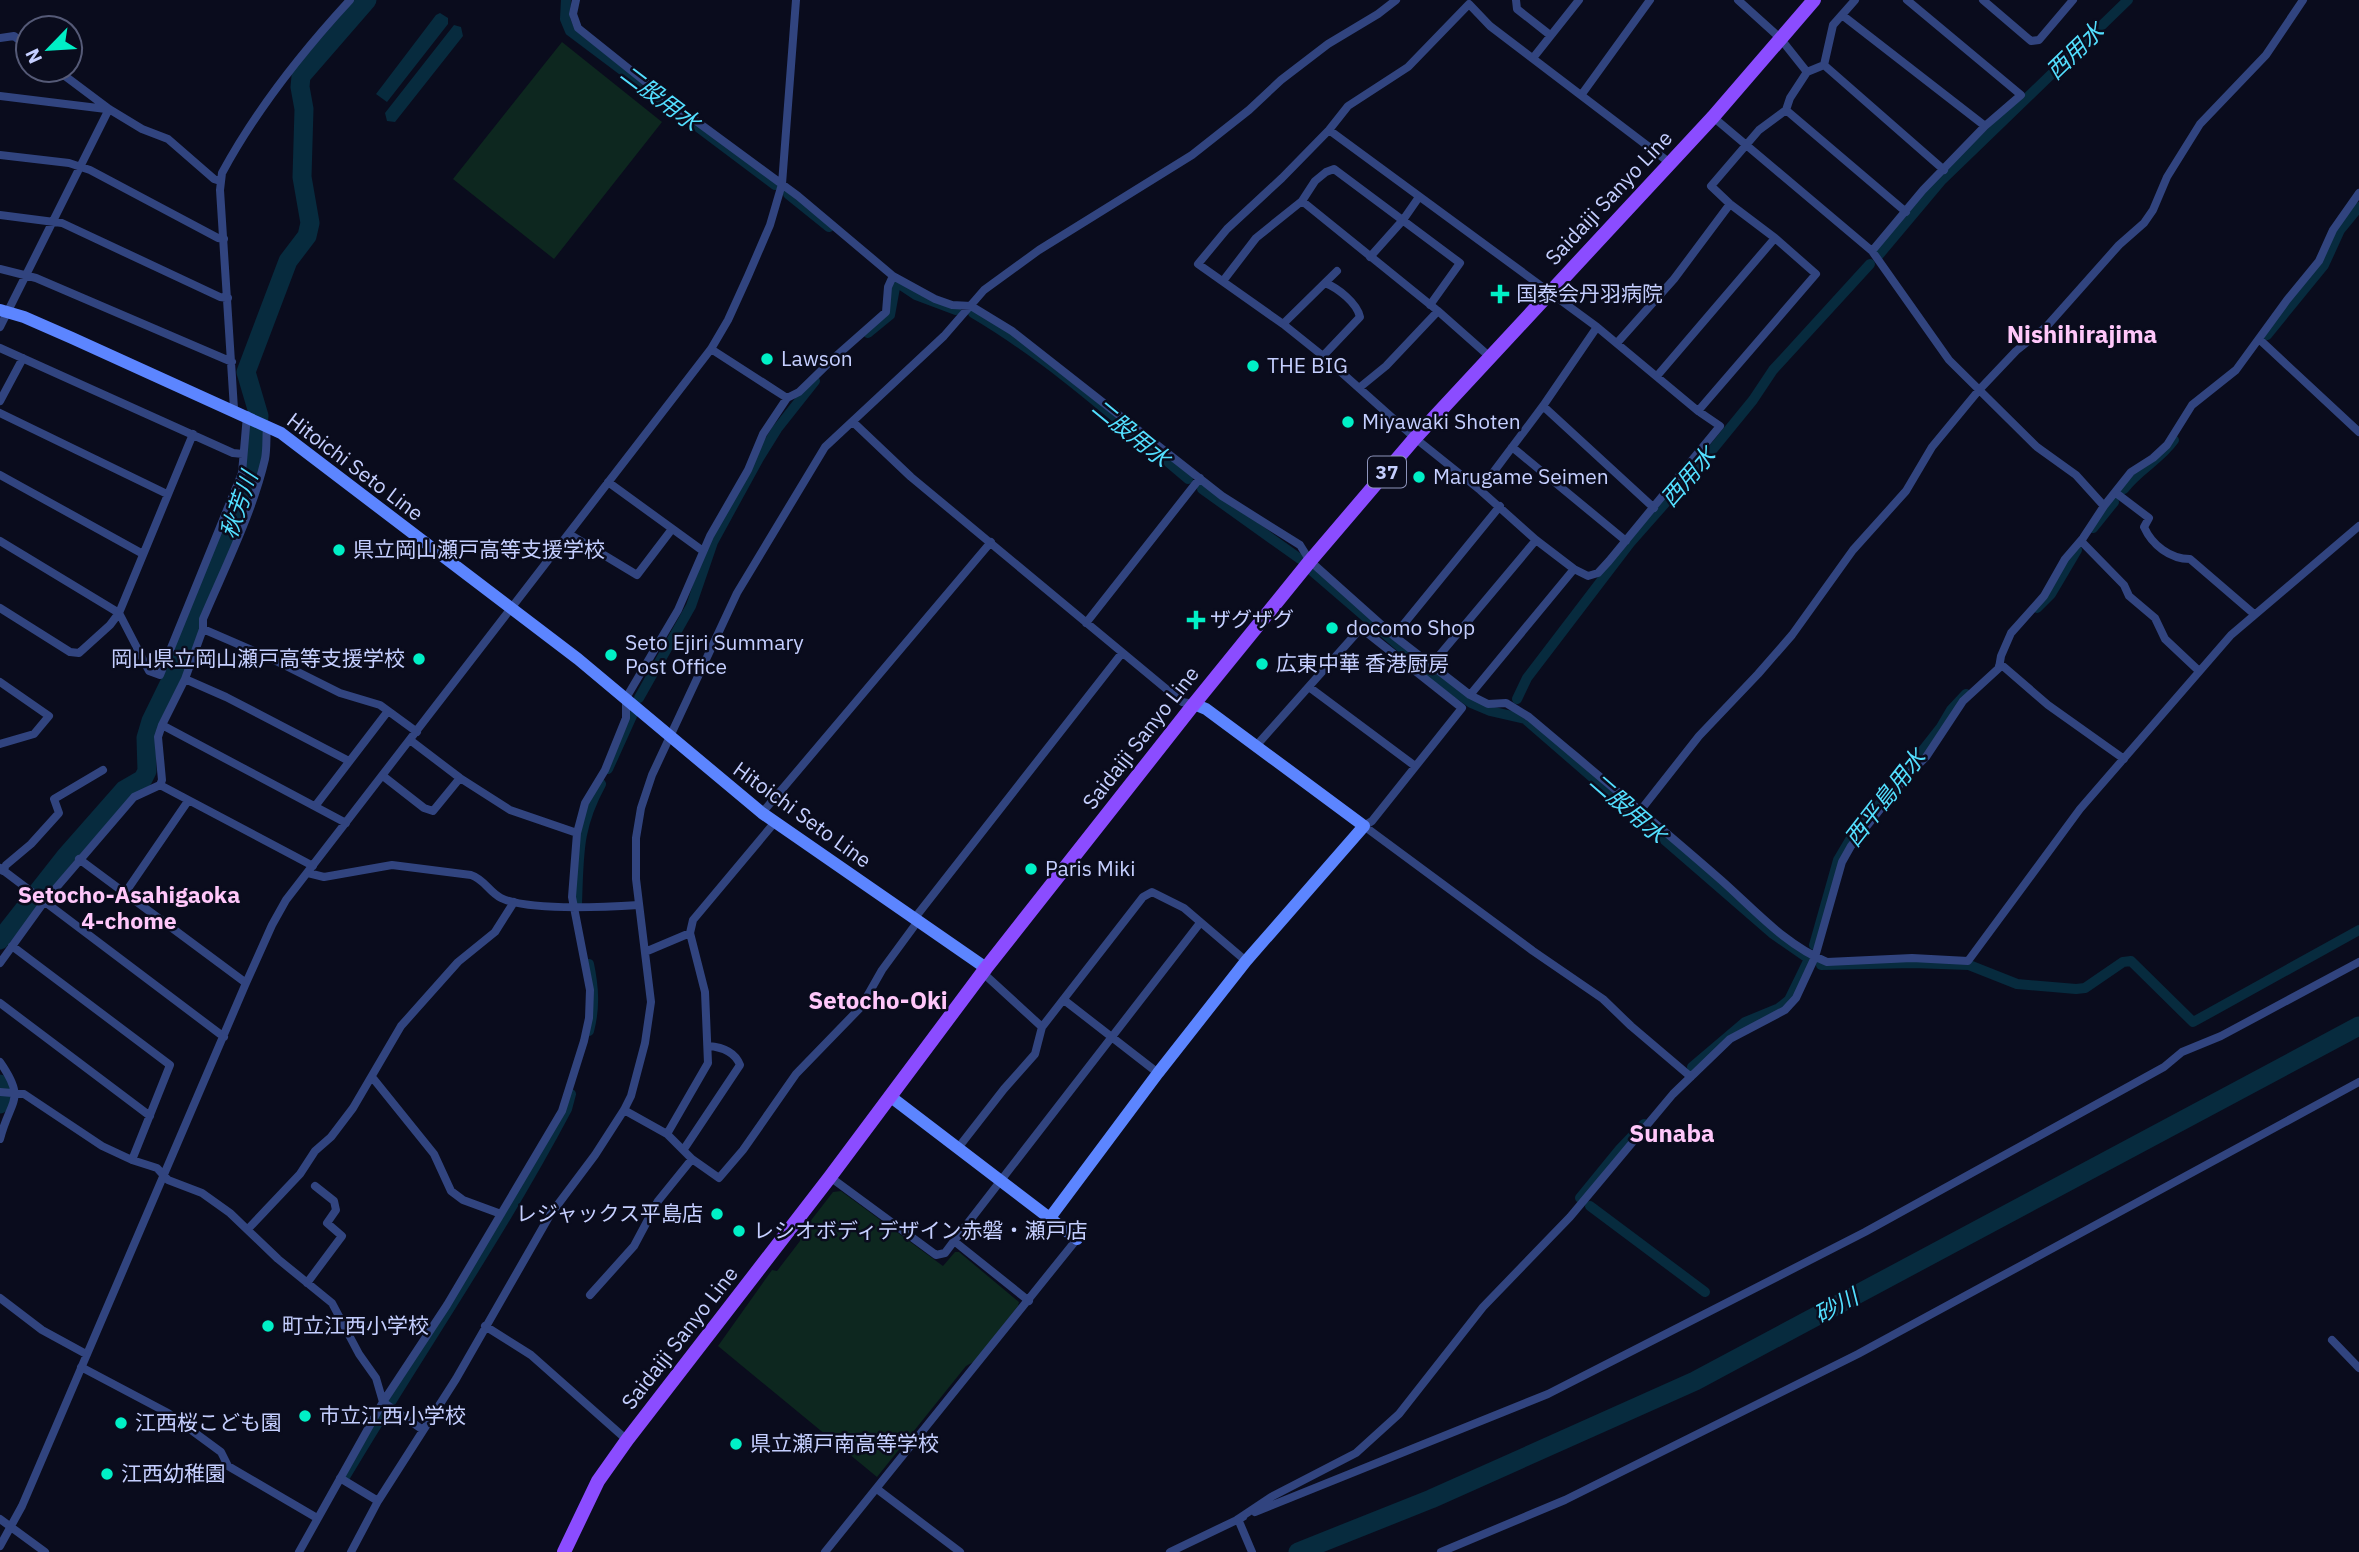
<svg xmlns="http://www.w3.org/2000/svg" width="2359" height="1552" viewBox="0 0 2359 1552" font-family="'IBM Plex Sans','Noto Sans JP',sans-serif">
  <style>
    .green { fill: #0d271f }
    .water { fill: #072b3e }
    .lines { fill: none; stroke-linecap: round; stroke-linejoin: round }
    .canal { stroke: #072b3e; stroke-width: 10 }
    .river { stroke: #072b3e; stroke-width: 19 }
    .street { stroke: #31447f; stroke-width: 8 }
    .secondary { stroke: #5c85ff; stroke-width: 12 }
    .primary { stroke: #8b4cff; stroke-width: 14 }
    .poi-dot { fill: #00f0c6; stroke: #0a0c1d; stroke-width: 2.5 }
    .labels { text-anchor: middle; stroke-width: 5; stroke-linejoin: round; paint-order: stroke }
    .shield { fill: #0a0c1d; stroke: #8d94bb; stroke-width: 2 }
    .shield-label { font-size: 19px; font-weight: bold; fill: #c5cfff }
    .street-label { font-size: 21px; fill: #c5cfff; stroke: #0a0c1d }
    .poi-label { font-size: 21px; fill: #c5cfff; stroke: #0a0c1d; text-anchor: start }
    .water-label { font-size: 23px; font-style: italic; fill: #53dfff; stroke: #0a0c1d }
    .neighbourhood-label { font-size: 23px; font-weight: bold; fill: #ffc7fa; stroke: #0a0c1d }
    .quarter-label { font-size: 24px; font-weight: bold; fill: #ffc7fa; stroke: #0a0c1d }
  </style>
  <rect width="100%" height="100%" fill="#0a0c1d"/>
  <path class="green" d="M562,42L662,122L554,259L453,179Z
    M841,1191L943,1266L955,1252H959L1019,1302L1018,1306L975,1361L966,1366L877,1477L718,1346L772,1270L777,1271L800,1241L802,1232L833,1192Z"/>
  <path class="water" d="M440,13L448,18V24L387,102L376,94L436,15Z
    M454,25L461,27L463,36L395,122L387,121L385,113Z"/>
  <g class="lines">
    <path class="canal" d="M566,0L565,19L570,31L775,185
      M788,194L829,227
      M1878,256L1941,181L2128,0
      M895,281L916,295L956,310
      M973,313C1051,359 1119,421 1188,479
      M868,333L890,315L896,282
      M2267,335L2324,265L2340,230L2359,207
      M1202,489L1300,559
      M2124,489C2139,469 2160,460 2174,440
      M2093,528L2114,502
      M1312,571L1434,676L1471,703L1490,711L1525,719L1773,934L1809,959L1789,1000L1779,1008L1745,1022L1692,1067
      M2037,608L2051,594L2077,550
      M639,698L691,606L713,542L759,458L777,429L815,381
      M1517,699L1527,678L1630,543L1713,449L1753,400L1773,370L1870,264
      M608,769L632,716
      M1901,778L1941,727L1951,710L1966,694
      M577,903C579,854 577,828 601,784
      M1814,945L1838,860L1851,838L1884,799
      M589,964C594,988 595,1008 589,1031
      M1821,965L1913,963L1969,965L2017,984L2076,989L2085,988L2123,962L2131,961L2193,1022L2359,930
      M1580,1198L1620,1149L1644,1124
      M1590,1206L1705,1292
      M345,1477C418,1354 500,1236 567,1109L571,1094"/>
    <path class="river" d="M0,940L65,857L124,790L143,779L147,771L146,738L151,721L173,676L245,498L253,471L259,416L246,372L288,261L307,236L310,223L302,177L304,109L300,87L301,76L367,0
      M0,1084L2,1098L0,1104
      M1298,1552L1431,1499L1695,1381L2359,1026"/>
    <path class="street" d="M576,0L573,14L578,28L673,104L798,196L893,276L935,299L952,305L971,306L1012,331L1222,496L1300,545L1310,561L1394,636L1470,695L1488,704L1506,703L1529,717C1593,771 1658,825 1721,880C1754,909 1785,945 1827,962L1912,958L1968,961L2080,809L2231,635L2359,526
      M1516,0L1517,9L1550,35
      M1738,0L1780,38L1807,72
      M1983,0L2031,41L2039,40L2073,0
      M1842,15L1985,126
      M0,38L14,36L28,47
      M1533,58L1579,0
      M1824,65L1944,170
      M57,70L109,109L142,129L168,139L214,179L220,181
      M1582,94L1650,0
      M0,96L106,109
      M1786,110L1906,212
      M1713,117L1872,251L1949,360L2037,447L2076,475L2104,506
      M1329,130L1597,327L1698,411L1720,426L1609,561L1598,573L1588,576L1574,569L1536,540L1480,490L1415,438L1323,356L1283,324L1198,264L1227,229L1282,178L1329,130L1348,106L1408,67L1469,4L1490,26L1670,163
      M0,155L69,163L90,170L218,238L224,239
      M1302,201L1438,311L1490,357
      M0,215L62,223L220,297L228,298
      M1872,251L1923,190L1985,126L2021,95L1907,0
      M1370,257L1403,220L1419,197
      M0,269L36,278L232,362
      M1223,281L1256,238L1302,201L1315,181L1326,172L1334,169L1460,263L1430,305
      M1283,324L1337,271
      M0,327L109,109
      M2259,339L2359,432
      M1617,343L1674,279L1730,204
      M0,348L233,453L243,454
      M711,349L787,398
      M1323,356L1360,317C1357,303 1338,288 1325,283
      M1657,376L1775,238
      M1359,388L1386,366L1438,311
      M0,401L23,358
      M1543,406L1654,508
      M234,409L220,190L222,173C256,110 302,52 350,0
      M1698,411L1816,274L1775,238L1730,204L1711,186L1759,130L1786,110L1790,98L1807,72L1824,65L1833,25L1855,0
      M0,413L167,494
      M853,422L911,477L1182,702L1194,704
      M1512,447L1626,541
      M0,475L143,554
      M608,482L703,551
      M1480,490L1543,406L1597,327
      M2116,493L2149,518L2144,527C2152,545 2170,559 2190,559L2254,614
      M569,534L637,575L672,529
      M0,541L119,613L149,671L160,675L242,473L247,415
      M2081,541L2124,585L2129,596L2155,618L2165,639L2199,671
      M0,608L70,652L79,653L110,625L119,613L193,434
      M1086,623L1200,478
      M203,629V619C225,567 252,514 265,459C267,449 266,437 267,426
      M1394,636L1500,506
      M1432,664L1536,540
      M1999,666L2004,667L2048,705L2124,759
      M185,679L226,697L349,761
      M0,682L49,716L34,734L0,744
      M1309,687L1415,766
      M1470,695L1574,569
      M162,725L346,823
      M410,740L460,778L510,810L577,833
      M1256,746L1361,628L1462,708L1372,821L1364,826L1533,951L1603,999L1631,1026L1691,1077
      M383,776L424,808L433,811L460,778
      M160,785L162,780L158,737L162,725L185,679L203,629L268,657L340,693L380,705L417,732
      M160,785L313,866
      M316,805L388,711
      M1640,811L1699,736L1758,674L1792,635L1853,550L1906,491L1932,447L1979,390L2016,351L2047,326L2119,245L2144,223L2153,210L2167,177L2200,124L2266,55L2303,0
      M762,813L991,542
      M79,859L246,983
      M0,868L224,1037
      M3,871L6,865L31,844L59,813L54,799L103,770
      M308,873L324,877L392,865L471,875C484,879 489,892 501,898C528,911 607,907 639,905
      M125,893L188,801
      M914,919L1122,653
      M12,946L170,1065L132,1160
      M645,952L690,933
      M0,963L44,902L134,797L160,785
      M983,973L1042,1027
      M1064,1000L1158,1073
      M0,1003L150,1116
      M0,1062C27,1101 10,1099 0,1139
      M372,1077L434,1154L451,1191L463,1200L501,1214
      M0,1092L24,1094L102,1146L132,1160L157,1168L168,1180L202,1193L230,1213L278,1259L332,1303L359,1354L376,1378L383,1402L299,1552
      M624,1110L667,1134L692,1159L719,1178L743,1150L796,1074L861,1007L882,970L918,921
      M667,1134L708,1063L705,992L690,933L693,920L775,822
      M958,1148L1004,1089L1035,1054L1042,1027L1143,897L1152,892L1184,908L1246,961
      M684,1149L740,1065C735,1052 722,1047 708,1046
      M830,1177L936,1255L945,1253L954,1241L1029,1301
      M248,1229L300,1174L315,1151L331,1137L353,1108L401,1026L458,962L495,932L514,902
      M954,1241L1200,923
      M307,1283L342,1236L327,1223L336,1210L334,1201L315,1186
      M590,1295L634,1246L658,1201L692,1159
      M0,1298L42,1330L86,1354
      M485,1326L531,1355L627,1440
      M2332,1340L2359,1368
      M81,1367L168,1413L221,1452L228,1466L317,1518
      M423,1430L383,1402L447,1305L562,1111L584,1041L589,1018L590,990L572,897L577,833L585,803L605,770L626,718V698L678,610L710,536L748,470L763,434L787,398L799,392L835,357L886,312L888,287L893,276
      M340,1478L378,1501
      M877,1489L960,1552
      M1255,1512L1548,1394L1865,1232L2164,1067L2182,1052L2221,1036L2359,962
      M0,1519L45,1552
      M1238,1519L1271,1497L1356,1453L1399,1414L1483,1307L1570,1217L1673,1094L1730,1039L1785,1010L1796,998L1815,957L1842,862L1851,846L1905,778L1926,757L1963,701L1999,668L2001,656L2011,633L2044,596L2065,559L2083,538L2104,506L2131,472L2153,458L2167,445L2192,405L2236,370L2287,300L2319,261L2333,230L2359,193
      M1238,1519L1252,1552
      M0,1546L22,1506L246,983L272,925L286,900L711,349L728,320L748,276L770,225L782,184L796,0
      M351,1552L378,1501L456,1379L550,1215L595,1155L624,1110L631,1096L645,1043L651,1002L636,879V838L641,808L652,775L737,593L825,447L944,336L984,290L1039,250L1192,155L1249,110L1281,80L1328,44L1378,14L1396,0
      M825,1552L1077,1239
      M1170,1552L1243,1517
      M1441,1552L1565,1500L1858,1354L2359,1082"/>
    <path class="secondary" d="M0,310L24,317L72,338L281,433L578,659L762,813L986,968
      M891,1097L1077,1239
      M1049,1219L1158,1073L1246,961L1364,826L1206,709L1194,704"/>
    <path class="primary" d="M564,1552L598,1481L627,1440L830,1177L986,968L1194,704L1310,561L1415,438L1713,117L1814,0"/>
  </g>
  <g class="poi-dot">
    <path d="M1496.5 283.5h7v7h7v7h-7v7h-7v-7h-7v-7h7z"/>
    <circle cx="767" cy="359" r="7"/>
    <circle cx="1253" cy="366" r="7"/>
    <circle cx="1348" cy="422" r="7"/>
    <circle cx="1419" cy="477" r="7"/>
    <circle cx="339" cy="550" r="7"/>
    <path d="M1192.5 609.5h7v7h7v7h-7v7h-7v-7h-7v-7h7z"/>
    <circle cx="1332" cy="628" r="7"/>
    <circle cx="611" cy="655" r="7"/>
    <circle cx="419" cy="659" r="7"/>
    <circle cx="1262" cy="664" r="7"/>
    <circle cx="1031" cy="869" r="7"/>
    <circle cx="717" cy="1214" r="7"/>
    <circle cx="739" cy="1231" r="7"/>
    <circle cx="268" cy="1326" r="7"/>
    <circle cx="305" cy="1416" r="7"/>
    <circle cx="121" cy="1423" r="7"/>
    <circle cx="736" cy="1444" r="7"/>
    <circle cx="107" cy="1474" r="7"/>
  </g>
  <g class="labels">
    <rect class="shield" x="1368" y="456.5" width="38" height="31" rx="5"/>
    <g class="shield-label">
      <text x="1387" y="479">37</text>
    </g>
    <g class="street-label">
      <text transform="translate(1609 198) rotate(-47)" y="7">Saidaiji Sanyo Line</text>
      <text transform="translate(355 467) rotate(37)" y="7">Hitoichi Seto Line</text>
      <text transform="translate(1141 738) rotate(-52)" y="7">Saidaiji Sanyo Line</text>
      <text transform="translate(802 815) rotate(36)" y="7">Hitoichi Seto Line</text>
      <text transform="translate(680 1338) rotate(-52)" y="7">Saidaiji Sanyo Line</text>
    </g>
    <g class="poi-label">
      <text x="1516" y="301">国泰会丹羽病院</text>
      <text x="781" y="366">Lawson</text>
      <text x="1267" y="373">THE BIG</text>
      <text x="1362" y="429">Miyawaki Shoten</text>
      <text x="1433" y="484">Marugame Seimen</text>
      <text x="353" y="557">県立岡山瀬戸高等支援学校</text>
      <text x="1210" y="627">ザグザグ</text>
      <text x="1346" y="635">docomo Shop</text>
      <text x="625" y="650">Seto Ejiri Summary<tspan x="625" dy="24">Post Office</tspan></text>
      <text x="405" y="666" text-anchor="end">岡山県立岡山瀬戸高等支援学校</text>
      <text x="1276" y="671">広東中華 香港厨房</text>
      <text x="1045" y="876">Paris Miki</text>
      <text x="703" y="1221" text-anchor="end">レジャックス平島店</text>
      <text x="753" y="1238">レシオボディデザイン赤磐・瀬戸店</text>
      <text x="282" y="1333">町立江西小学校</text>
      <text x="319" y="1423">市立江西小学校</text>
      <text x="135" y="1430">江西桜こども園</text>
      <text x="750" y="1451">県立瀬戸南高等学校</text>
      <text x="121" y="1481">江西幼稚園</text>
    </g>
    <g class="water-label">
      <text transform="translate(2075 51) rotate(-44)" y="8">西用水</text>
      <text transform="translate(660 98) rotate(37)" y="8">二股用水</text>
      <text transform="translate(1131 433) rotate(39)" y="8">二股用水</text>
      <text transform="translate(1688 477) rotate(-49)" y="8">西用水</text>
      <text transform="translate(239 505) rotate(-71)" y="8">秋芳川</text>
      <text transform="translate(1885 798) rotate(-52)" y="8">西平島用水</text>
      <text transform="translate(1628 808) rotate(41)" y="8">二股用水</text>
      <text transform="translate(1836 1306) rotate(-28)" y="8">砂川</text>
    </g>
    <g class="neighbourhood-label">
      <text x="129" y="903">Setocho-Asahigaoka<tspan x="129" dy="26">4-chome</tspan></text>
    </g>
    <g class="quarter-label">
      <text x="2082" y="343">Nishihirajima</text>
      <text x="878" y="1009">Setocho-Oki</text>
      <text x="1672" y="1142">Sunaba</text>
    </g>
  </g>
  <g transform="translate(49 49) rotate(245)"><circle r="33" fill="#0a0c1d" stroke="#555a77" stroke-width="2"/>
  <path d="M0-5L12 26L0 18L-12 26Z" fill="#00f0c6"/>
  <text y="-10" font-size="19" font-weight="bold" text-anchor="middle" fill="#c5cfff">N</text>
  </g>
</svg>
